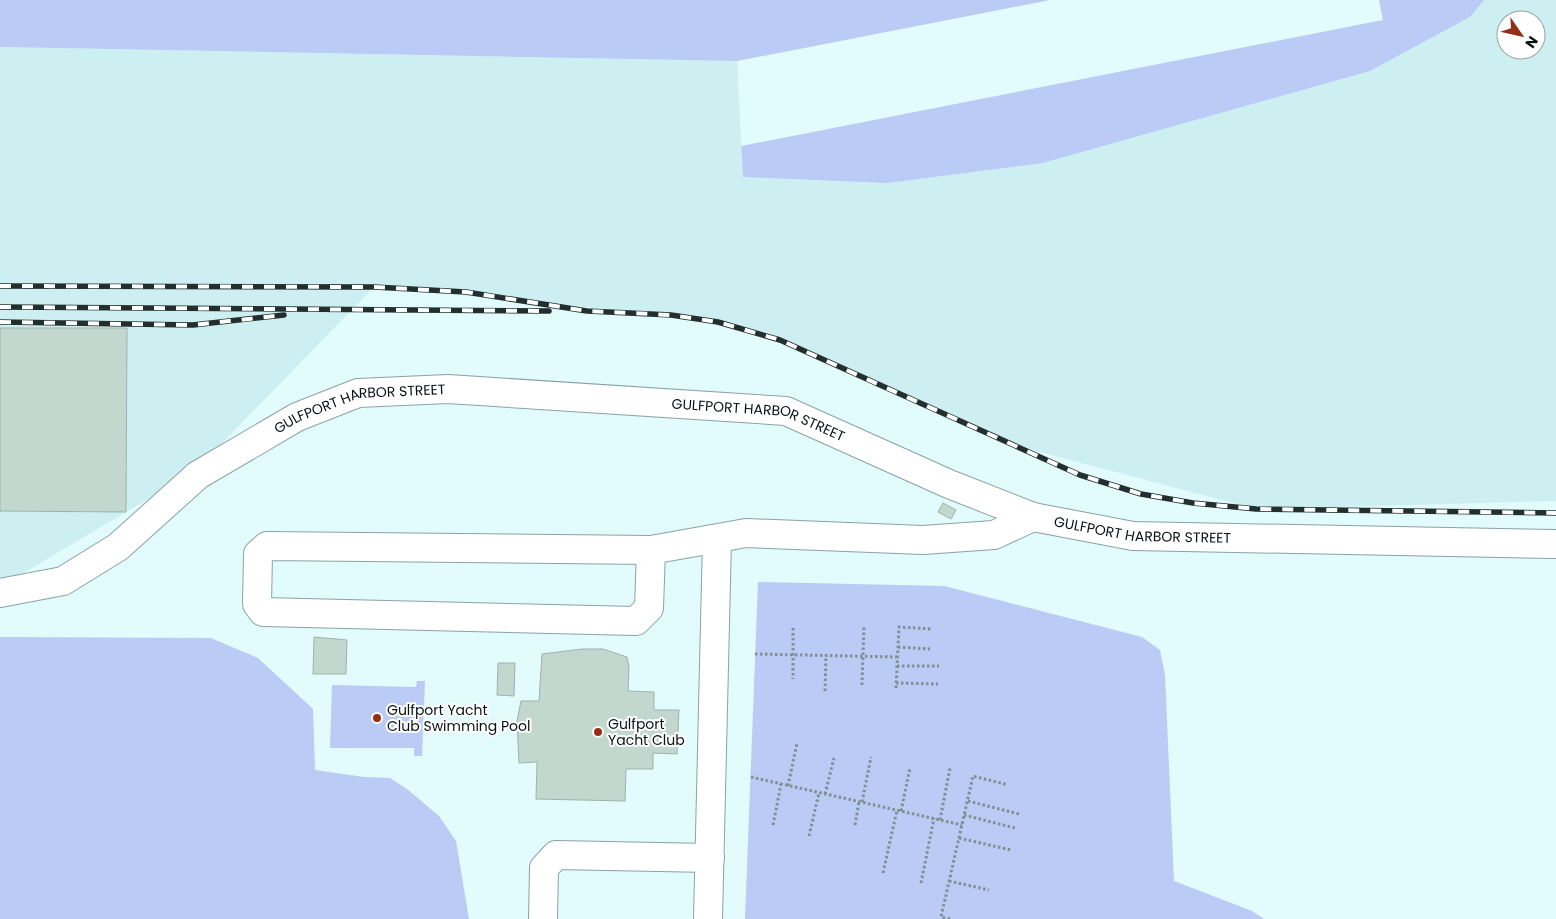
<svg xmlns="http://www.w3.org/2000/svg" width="1556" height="919" viewBox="0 0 1556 919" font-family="Poppins,sans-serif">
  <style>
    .built { fill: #cdeff1; fill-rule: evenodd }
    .water { fill: #bacbf6 }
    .pier { fill: #e2fbfd }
    .building { fill: #c2d8cf; stroke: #9db3aa }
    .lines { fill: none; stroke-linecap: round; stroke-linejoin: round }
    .minor-casing { stroke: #8ba2a4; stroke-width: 30 }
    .path { stroke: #7e9092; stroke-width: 3; stroke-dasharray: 2.5 2.5; stroke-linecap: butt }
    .minor { stroke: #fff; stroke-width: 28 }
    .rail-casing { stroke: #232e2f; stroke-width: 5.5 }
    .rail { stroke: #fff; stroke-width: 4; stroke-dasharray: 11; stroke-linecap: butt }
    .poi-dot { fill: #962e16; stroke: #fff; stroke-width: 2 }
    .labels { text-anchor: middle; stroke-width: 4; stroke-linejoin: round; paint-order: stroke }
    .street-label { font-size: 14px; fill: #091213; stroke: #fff }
    .poi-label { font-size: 14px; fill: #091213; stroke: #fff; text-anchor: start }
  </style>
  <rect width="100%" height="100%" fill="#e2fbfd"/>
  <path class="built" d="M1484,0H1556V501L1256,509L1013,445L780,340L671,315L374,287L195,471L0,587V47L737,61L888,183L1043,163L1370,71L1470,17ZM1506,20H1536V50H1506Z"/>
  <path class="water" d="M0,0H1484L1470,17L1370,71L1043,163L888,183L743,177L737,61L0,47Z
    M758,582L944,586L1142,637L1160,650L1165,675L1174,881L1252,911L1264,919H745Z
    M0,637L211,638L258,658L313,709L315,770L364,777L390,778L407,789L439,816L456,841L469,919H0Z
    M417,681H425L422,756H414V748H330L332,685L416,687Z"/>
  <path class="pier" d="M1050,0H1379L1383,20L741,146L737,61Z"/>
  <path class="building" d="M0,328H127L126,512L0,511Z
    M943,503L956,510L951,519L938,512Z
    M314,637L347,640L346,674H313Z
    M582,649H603L627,657L629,667L628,691L654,692V710H679L677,754L653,753V769H626L625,801L536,799L537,762L519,763L517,721L521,701H539L542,654Z
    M498,663H515L514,696L497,695Z"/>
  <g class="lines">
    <defs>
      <g id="minor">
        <path d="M651,550L649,608L636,621L263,612L257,604L258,554L267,546L651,550L746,533L923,540L994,535L1033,517"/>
        <path id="s1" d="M0,593L63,581L118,547L198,475L297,417L358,393L448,389L786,411L949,484L1033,517L1133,536L1556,544"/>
        <path d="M543,919L544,868L556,855L710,858"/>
        <path d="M708,919L717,539"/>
      </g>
    </defs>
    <use href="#minor" class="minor-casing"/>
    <path class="path" d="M793,628V679
      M898,647L930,649
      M755,654L898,657
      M897,666H939
      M896,683L938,684
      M862,685L864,626
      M896,688L899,627L932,629
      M825,691L826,655
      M751,777L962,825
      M788,786L797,743
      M825,794L834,758
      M968,801L1019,814
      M862,802L871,757
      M901,811L910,768
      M964,815L1015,828
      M940,820L950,768
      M773,825L781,784
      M855,825L859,802
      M809,836L819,793
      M959,838L1011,850
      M883,873L897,810
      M949,881L989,890
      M921,883L934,818
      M950,919L941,917L973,776L1008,785"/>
    <use href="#minor" class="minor"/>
    <defs>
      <path id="rail" d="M0,286L374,287L466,292L587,311L671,315L718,322L780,340L1080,475L1141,494L1193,503L1256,509L1556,513
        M0,307L549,311
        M0,322L193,325L284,315"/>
    </defs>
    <use href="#rail" class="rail-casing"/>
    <use href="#rail" class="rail"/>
  </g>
  <g class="poi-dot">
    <circle cx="377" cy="718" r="5"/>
    <circle cx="598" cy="732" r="5"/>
  </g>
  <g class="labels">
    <g class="street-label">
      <text dy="5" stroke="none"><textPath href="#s1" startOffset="415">GULFPORT HARBOR STREET</textPath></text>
      <text dy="5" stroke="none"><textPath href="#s1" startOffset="820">GULFPORT HARBOR STREET</textPath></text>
      <text dy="5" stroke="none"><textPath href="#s1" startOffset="1225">GULFPORT HARBOR STREET</textPath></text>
    </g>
    <g class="poi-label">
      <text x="387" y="715">Gulfport Yacht<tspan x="387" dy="16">Club Swimming Pool</tspan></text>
      <text x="608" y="729">Gulfport<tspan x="608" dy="16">Yacht Club</tspan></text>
    </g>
  </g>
  <g transform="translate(1521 35) rotate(124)"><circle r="24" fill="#ffffff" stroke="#9da0a1"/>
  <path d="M0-4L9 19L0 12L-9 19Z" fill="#962e16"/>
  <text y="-8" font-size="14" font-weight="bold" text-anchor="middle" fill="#091213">N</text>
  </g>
</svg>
